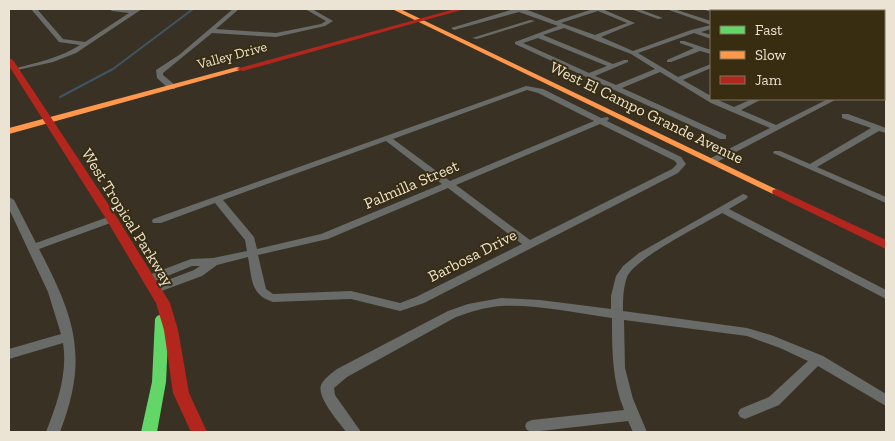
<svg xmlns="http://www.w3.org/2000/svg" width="895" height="441" viewBox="0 0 895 441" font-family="'Zilla Slab',serif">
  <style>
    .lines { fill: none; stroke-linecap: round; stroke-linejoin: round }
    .stream { stroke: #3f5565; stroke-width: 2 }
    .street { fill: #686b68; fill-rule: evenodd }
    .fast { fill: #63d668; fill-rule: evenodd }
    .slow { fill: #ff974d; fill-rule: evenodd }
    .jam { fill: #b3261e; fill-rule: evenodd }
    .labels { text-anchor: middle; stroke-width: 4; stroke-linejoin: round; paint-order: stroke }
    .far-street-label { font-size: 14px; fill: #ebe3d3; stroke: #382c11 }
    .street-label { font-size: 16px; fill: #ebe3d3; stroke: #382c11 }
  </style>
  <rect width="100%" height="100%" fill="#393224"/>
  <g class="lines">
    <path class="stream" d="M60,97L113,69L193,9"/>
    <path class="street" d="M31,9H37L63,39L85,42L129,13L112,11L109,9H142L76,53L53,62L13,71V69C35,63 60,58 80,45L59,42Z
      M233,9H239L216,29L276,33L321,24L326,21L305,9H312L333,21L325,26L276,37L212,33L163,73V75L175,85V89H169L157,78L156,70L179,55Z
      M514,9H525L556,21L593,9H602L635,23L601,37L633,51L691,30L711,25V29L701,32L711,35V39L694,33L638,53L678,77L711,64V68L683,80L711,96V99H716L734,107L752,99H762L741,110L776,125L828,99H837L715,163H709L708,161L709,159L770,128L711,103L660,72L622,88L726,135V139H720L515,44V42L558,26L519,12L454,30L451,28ZM598,11L627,23L595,35L561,23ZM564,28L631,54L655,69L616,85L595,76L628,62V60H624L613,64L543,35ZM538,38L607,66L589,73L523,43Z
      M631,9H639L663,18L658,19Z
      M666,9H674L711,21V25Z
      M702,9H711L716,11L711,12Z
      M755,9H770L776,11H750Z
      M869,9H879L884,11H874Z
      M530,20L535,21L477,39L472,38Z
      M680,41H684L711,50V54L700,51L671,62H667V60L694,48L680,43Z
      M884,42L886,43V47L884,46Z
      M884,66H886V72H884Z
      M526,86L543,89L601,118L608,117L609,119L607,121L681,157L686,164L678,173L424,303L400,311L351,299L273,302C250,295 252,278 248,257L217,265L202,276L156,293L152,292L150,289L152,286L194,270L200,266H192L150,283L146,282L144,279L146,276L191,259L213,258L247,251L245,240L215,203L161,223H153L152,221L153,219ZM527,90L538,93L594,121L450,181L393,139ZM600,124L675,161L677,164L672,169L530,240L456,185ZM386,141L442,184L321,234L257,249L254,237L223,200ZM448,188L522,244L416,297L400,303L351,291L273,294L266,289L258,255L328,239Z
      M842,114H848L886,128V133L879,131L817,167L886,197V203L773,153L774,151H780L810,164L871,128L842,118Z
      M743,194L746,195L748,197L746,199L729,209L886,290V299L722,213C702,225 635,258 627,277C623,288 623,300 623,311L747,328L771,335L823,356L886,394V406L818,366L779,405L745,419L740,417L738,413L740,409L769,397L808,361L780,348L747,336L624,320L625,368L633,399L647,432H633L628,421L532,432L527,430L525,426L527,422L532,420L624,410C612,380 612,350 612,318C578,313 534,304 501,306C486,307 470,312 456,317L347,377L334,388L335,395L361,432H346C339,422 314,395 322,383C326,377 332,373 337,369L448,311L468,304L501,298L540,300L611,309V296L616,276L623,266L639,253Z
      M9,197L14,200L36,243L108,217H116L117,219L116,221L39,249C75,318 89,357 60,432H46C57,404 68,373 63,343L9,359V349L61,334L48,292L9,209Z"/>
    <path class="fast" d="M805,9H816L820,11H809Z
      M884,28H886V33H884Z
      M162,314L167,316L169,319L166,382L157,432H141L152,382L155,319L157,316Z"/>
    <path class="slow" d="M392,9H400L782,192L781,194H773Z
      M237,67L244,69L9,134V128Z"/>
    <path class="jam" d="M455,9H465L243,71L236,69Z
      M9,58L13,60L118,219L170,303L178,330L189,393L207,432H191L173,393L164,330L156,303L106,219L9,66Z
      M777,189L886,240V249L773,194L772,192L773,190Z"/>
  </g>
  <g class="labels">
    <g class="far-street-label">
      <text transform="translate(232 55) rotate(-15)" y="5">Valley Drive</text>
    </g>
    <g class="street-label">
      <text transform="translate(647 112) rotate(26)" y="6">West El Campo Grande Avenue</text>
      <text transform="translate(411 184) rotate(-23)" y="6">Palmilla Street</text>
      <text transform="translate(128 217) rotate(58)" y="6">West Tropical Parkway</text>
      <text transform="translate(472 255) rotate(-27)" y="6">Barbosa Drive</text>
    </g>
  </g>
  <rect width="895" height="441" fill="none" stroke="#ebe3d3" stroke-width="20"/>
  <rect x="710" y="10" width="175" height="90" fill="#382c11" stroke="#80755f"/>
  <rect x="720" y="26" width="25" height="8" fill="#63d668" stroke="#80755f"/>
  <text x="755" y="35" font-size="15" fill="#ebe3d3">Fast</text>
  <rect x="720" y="51" width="25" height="8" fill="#ff974d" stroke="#80755f"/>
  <text x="755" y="60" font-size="15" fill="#ebe3d3">Slow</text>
  <rect x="720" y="76" width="25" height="8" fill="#b3261e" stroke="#80755f"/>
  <text x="755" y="85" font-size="15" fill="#ebe3d3">Jam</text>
</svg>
